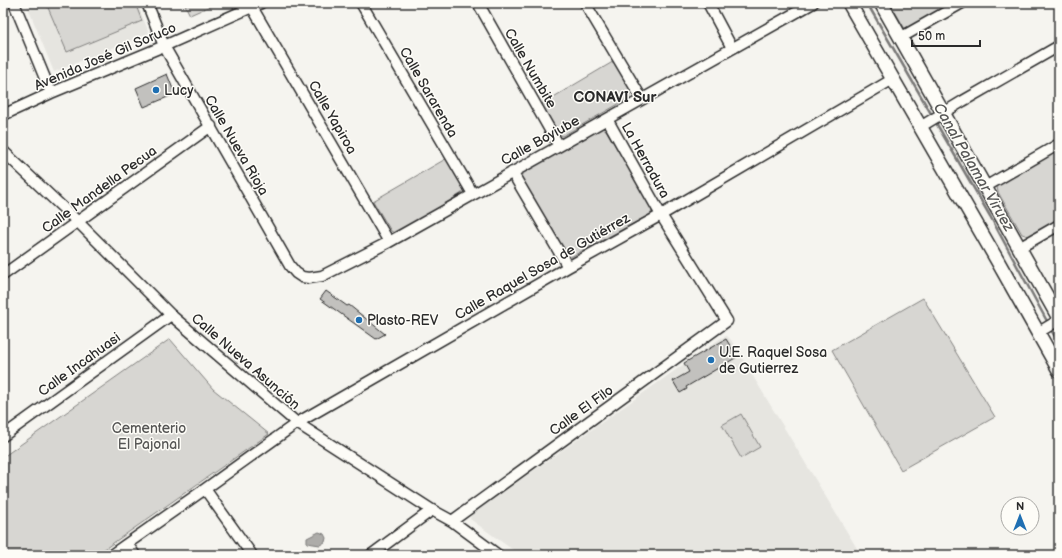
<svg xmlns="http://www.w3.org/2000/svg" width="1062" height="558" viewBox="0 0 1062 558" font-family="'Balsamiq Sans',sans-serif">
  <style>
    .built { fill: #e6e5e0 }
    .green { fill: #d7d6d2; stroke: #81807e }
    .water { fill: #adaca9; stroke: #797877 }
    .lines { fill: none; stroke-linecap: round; stroke-linejoin: round }
    .stream { stroke: #797877; stroke-width: 2.5 }
    .building { fill: #c2c1be; stroke: #2b2b2b }
    .minor-casing { stroke: #2b2b2b; stroke-width: 13 }
    .major-casing { stroke: #2b2b2b; stroke-width: 16 }
    .minor { stroke: #fdfcf7; stroke-width: 10 }
    .major { stroke: #fdfcf7; stroke-width: 13 }
    .poi-dot { fill: #1f6fb2; stroke: #fdfcf7; stroke-width: 1.5 }
    .labels { text-anchor: middle; stroke-width: 3; stroke-linejoin: round; paint-order: stroke }
    .street-label { font-size: 14px; fill: #2b2b2b; stroke: #fdfcf7 }
    .poi-label { font-size: 14px; fill: #2b2b2b; stroke: #fdfcf7; text-anchor: start }
    .park-label { font-size: 14px; fill: #565655; stroke: #fdfcf7 }
    .neighbourhood-label { font-size: 15px; font-weight: bold; fill: #2b2b2b; stroke: #fdfcf7 }
    .water-label { font-size: 15px; font-style: italic; fill: #585857; stroke: #fdfcf7 }
  </style>
  <rect width="100%" height="100%" fill="#f5f4ef"/>
  <filter id="ink" filterUnits="userSpaceOnUse"><feTurbulence type="fractalNoise" baseFrequency=".025" numOctaves="2"/><feDisplacementMap in="SourceGraphic" scale="8" xChannelSelector="R" yChannelSelector="G"/><feConvolveMatrix kernelMatrix="1 2 1 2 8 2 1 2 1" color-interpolation-filters="sRGB"/></filter>
  <g filter="url(#ink)">
    <path class="built" d="M26,3H137L149,33L54,72Z
      M727,336L731,340L861,555H520L470,519L471,515L721,338Z"/>
    <path class="green" d="M46,3H135L142,21L67,52Z
      M184,3H217L190,15Z
      M890,3H951L905,29Z
      M616,60L632,91L629,98L566,134L562,136L557,133L540,105Z
      M601,127L606,130L651,206L652,210L651,214L569,258L565,257L520,179V174Z
      M1059,149V219L1032,235L1028,236L1022,234L998,192L997,187L1000,182Z
      M449,157L464,185V190L462,193L399,232L394,233L391,231L373,201Z
      M923,298L995,417L901,470L832,350Z
      M170,339L213,389L269,434L96,555H3V457Z
      M741,414L760,447L741,458L722,425Z"/>
    <path class="water" d="M319,532L324,534L326,538L325,542L320,545L307,543V538Z"/>
    <g class="lines">
      <path class="stream" d="M867,3L933,117
        M935,121L990,216L1048,323
        M1050,328L1059,344"/>
    </g>
    <path class="building" d="M167,74L175,94L144,107L136,88Z
      M326,291L347,306L349,305L385,334L376,339L320,299Z
      M726,339L737,357L686,387L687,389L680,393L673,381L689,372L684,363Z"/>
    <g class="lines">
      <defs>
        <path id="minor" d="M14,3L51,93
          M147,3L164,46L290,266L296,273L302,277L309,278L322,276L389,242L813,3
          M361,3L473,194
          M478,3L559,146
          M585,3L642,99
          M708,3L732,48
          M252,7L389,242
          M900,38L962,3
          M3,115L51,93L164,46L261,3
          M920,127L963,101L1059,46
          M3,151L78,222L171,315L297,423L432,510L452,521L498,555
          M512,172L568,267
          M985,187L1059,144
          M1019,248L1059,225
          M3,275L211,126
          M1039,332L1059,320
          M3,436L171,315
          M205,489L252,555
          M452,521L727,321L661,215L607,119
          M127,544L135,555
          M111,555L205,489L297,423L568,267L661,215L893,79
          M371,555L432,510"/>
        <path id="major" d="M849,3L997,260L1059,370
          M881,3L1059,318"/>
      </defs>
      <use href="#minor" class="minor-casing"/>
      <use href="#major" class="major-casing"/>
      <use href="#minor" class="minor"/>
      <use href="#major" class="major"/>
    </g>
  </g>
  <g class="poi-dot">
    <circle cx="156" cy="90" r="4"/>
    <circle cx="359" cy="320" r="4"/>
    <circle cx="711" cy="360" r="4"/>
  </g>
  <g class="labels">
    <g class="street-label">
      <text transform="translate(105 56) rotate(-23)" y="5">Avenida José Gil Soruco</text>
      <text transform="translate(531 68) rotate(60)" y="5">Calle Numbite</text>
      <text transform="translate(429 92) rotate(60)" y="5">Calle Sararenda</text>
      <text transform="translate(333 117) rotate(60)" y="5">Calle Yapiroa</text>
      <text transform="translate(540 140) rotate(-29)" y="5">Calle Boyiube</text>
      <text transform="translate(237 145) rotate(60)" y="5">Calle Nueva Rioja</text>
      <text transform="translate(646 160) rotate(61)" y="5">La Herradura</text>
      <text transform="translate(99 189) rotate(-36)" y="5">Calle Mandella Pecua</text>
      <text transform="translate(542 266) rotate(-30)" y="5">Calle Raquel Sosa de Gutiérrez</text>
      <text transform="translate(246 361) rotate(41)" y="5">Calle Nueva Asunción</text>
      <text transform="translate(79 364) rotate(-36)" y="5">Calle Incahuasi</text>
      <text transform="translate(581 410) rotate(-36)" y="5">Calle El Filo</text>
    </g>
    <g class="poi-label">
      <text x="164" y="95">Lucy</text>
      <text x="367" y="325">Plasto-REV</text>
      <text x="719" y="357">U.E. Raquel Sosa<tspan x="719" dy="16">de Gutierrez</tspan></text>
    </g>
    <g class="park-label">
      <text x="149" y="433">Cementerio<tspan x="149" dy="16">El Pajonal</tspan></text>
    </g>
    <g class="neighbourhood-label">
      <text x="615" y="102">CONAVI Sur</text>
    </g>
    <g class="water-label">
      <text transform="translate(974 167) rotate(60)" y="5">Canal Palamar Viruez</text>
    </g>
  </g>
  <rect width="1062" height="558" fill="none" stroke="#fdfcf7" stroke-width="16"/>
  <rect x="8" y="8" width="1046" height="542" fill="none" stroke="#2b2b2b" stroke-width="1.5" filter="url(#ink)"/>
  <g transform="translate(1020 516)"><circle r="19" fill="#fdfcf7" stroke="#a9a8a5"/>
  <path d="M0-3L7 15L0 10L-7 15Z" fill="#1f6fb2"/>
  <text y="-6" font-size="11" font-weight="bold" text-anchor="middle" fill="#2b2b2b">N</text>
  </g>
  <path d="M912 40v6h68v-6" fill="none" stroke="#2b2b2b" stroke-width="2"/>
  <text x="918" y="40" font-size="12" fill="#2b2b2b" stroke="#fdfcf7" stroke-width="3" paint-order="stroke">50 m</text>
</svg>
